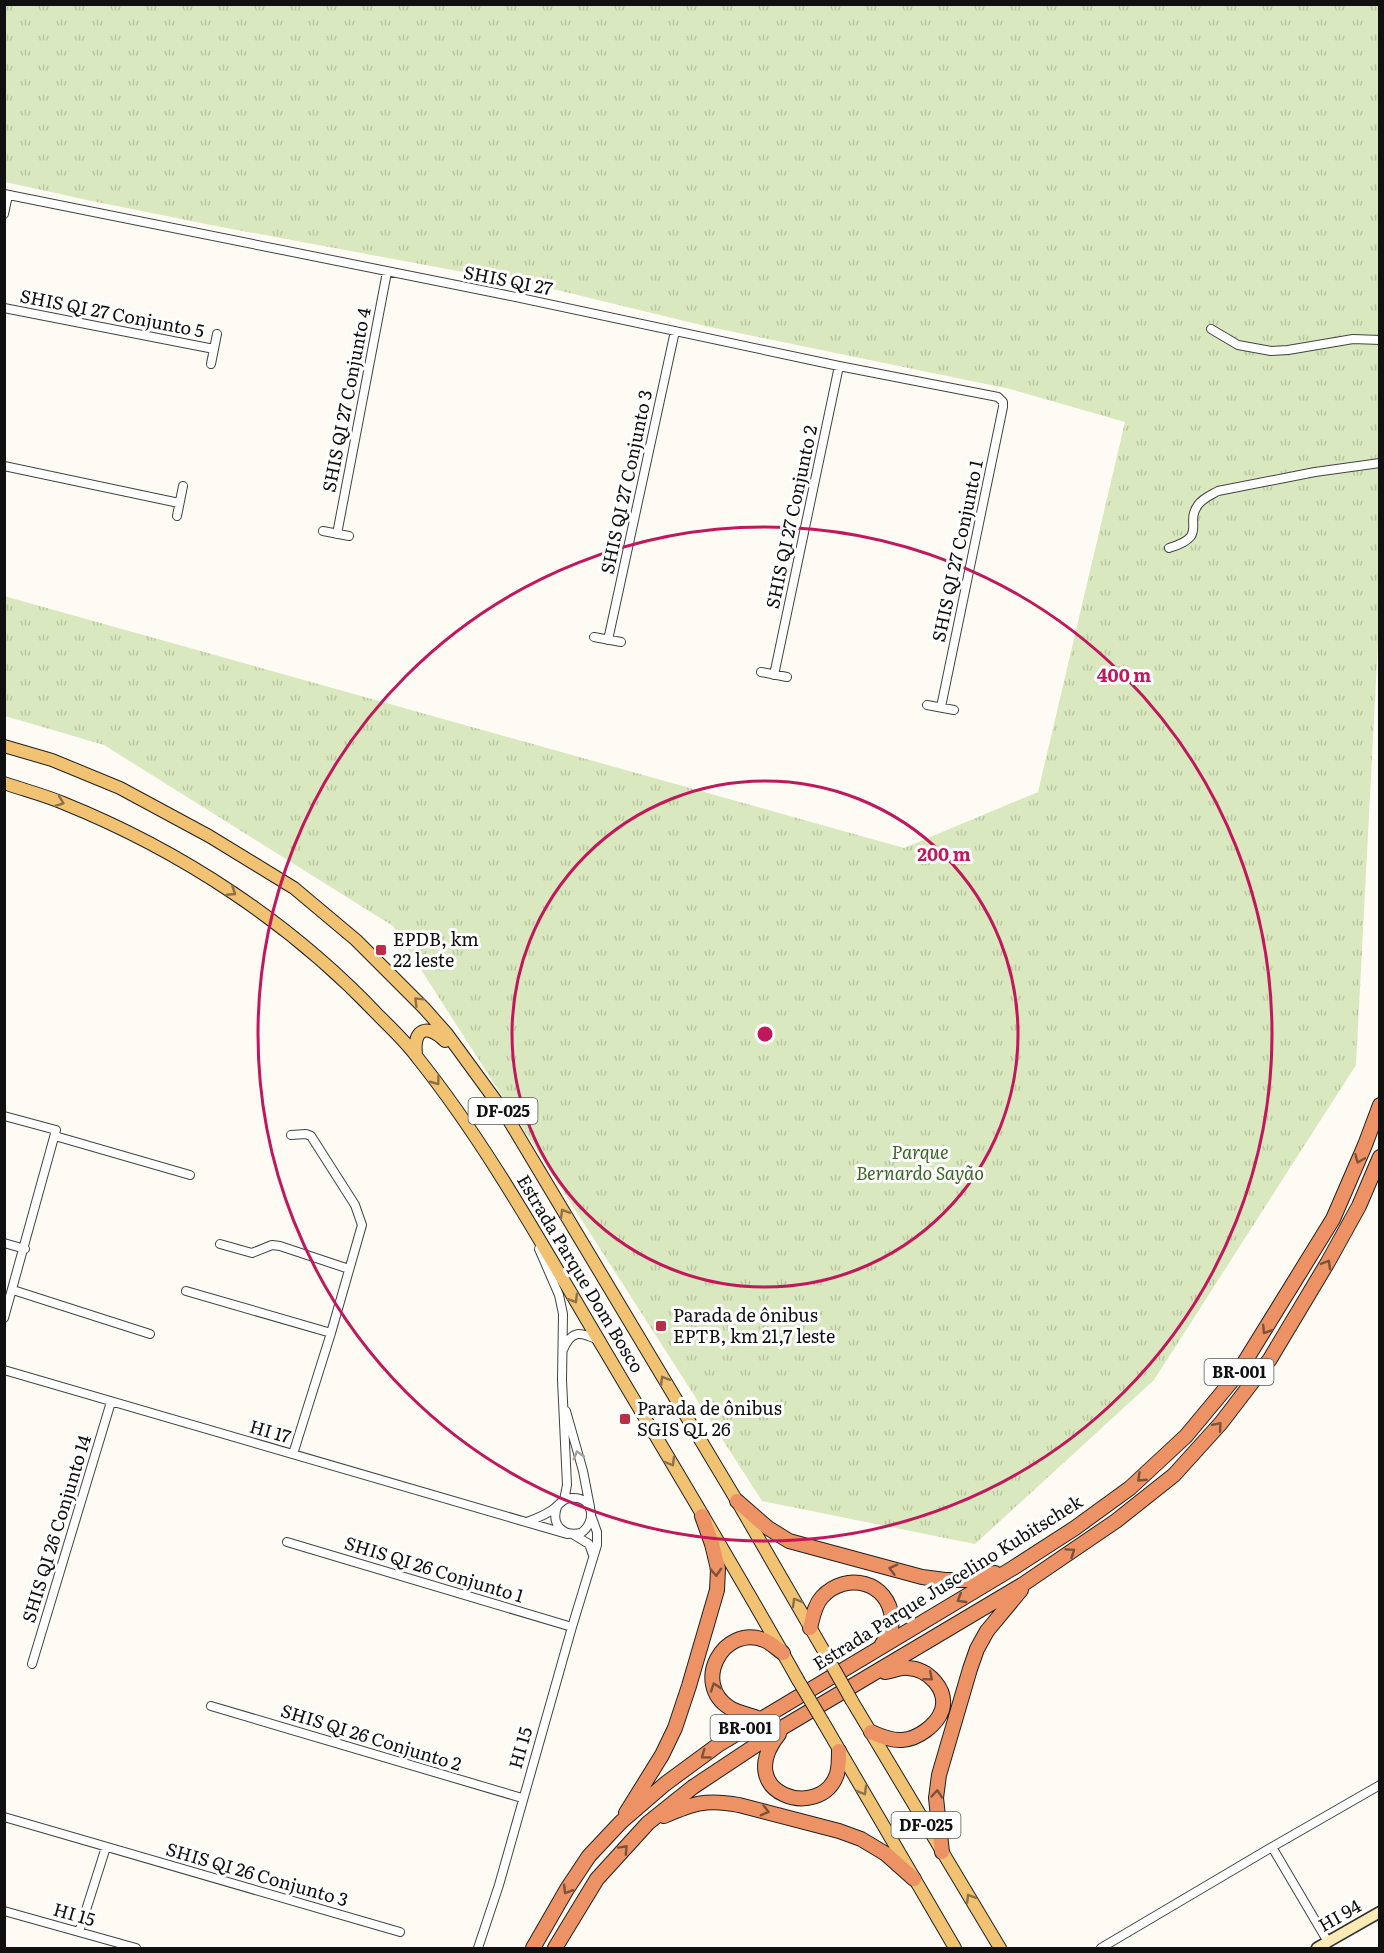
<svg xmlns="http://www.w3.org/2000/svg" width="1384" height="1953" viewBox="0 0 1384 1953" font-family="Literata,serif">
  <style>
    .park { fill: url(#park-tufts) }
    .lines { fill: none; stroke-linecap: round; stroke-linejoin: round }
    .street-casing { stroke: #434343; stroke-width: 10 }
    .secondary-casing { stroke: #323232; stroke-width: 13 }
    .primary-casing { stroke: #212121; stroke-width: 14 }
    .highway-casing { stroke: #212121; stroke-width: 16 }
    .street { stroke: #fff; stroke-width: 8 }
    .secondary { stroke: #fbeab3; stroke-width: 10 }
    .primary { stroke: #f1c272; stroke-width: 12 }
    .highway { stroke: #ec9264; stroke-width: 14 }
    .primary-bridge-casing { stroke: #212121; stroke-width: 14; stroke-linecap: butt }
    .primary-bridge { stroke: #f1c272; stroke-width: 12 }
    .oneway { stroke: #8c7246 }
    .oneway2 { stroke: #7e513a }
    .oneway3 { stroke: #9f9f9f }
    .ring { fill: none; stroke: #c2185b; stroke-width: 3 }
    .poi-dot { fill: #ba2e46; stroke: #fff; stroke-width: 2 }
    .labels { text-anchor: middle; stroke-width: 6; stroke-linejoin: round; paint-order: stroke }
    .shield { fill: #fff; stroke: #585858; stroke-width: 1.5 }
    .shield-label { font-size: 16px; font-weight: bold; fill: #101010 }
    .street-label { font-size: 18px; fill: #101010; stroke: #fff }
    .poi-label { font-size: 18px; fill: #101010; stroke: #fff; text-anchor: start }
    .park-label { font-size: 18px; font-style: italic; fill: #396623; stroke: #fff }
    .centre { fill: #c2185b; stroke: #fff; stroke-width: 3 }
    .ring-label { font-size: 18px; text-anchor: middle; font-weight: bold; fill: #c2185b; stroke: #fff; stroke-width: 6; stroke-linejoin: round; paint-order: stroke }
  </style>
  <defs>
    <pattern id="park-tufts" width="24" height="20" patternUnits="userSpaceOnUse" patternTransform="scale(1.5)"><rect width="24" height="20" fill="#d9e8be"/><path d="M3 7l-1-3M5 7V3M7 7l1-3M15 17l-1-3M17 17v-4M19 17l1-3" fill="none" stroke="#b9c6a2"/></pattern>
  </defs>
  <rect width="100%" height="100%" fill="#fefbf4"/>
  <path class="park" d="M5,5H1379L1380,604L1356,1065L1154,1380L975,1544L762,1501L393,926L104,745L5,716L4,596L904,848L1038,792L1125,422L1010,389L705,326L549,288L216,226L87,200L5,182Z"/>
  <g class="lines">
    <defs>
      <path id="street" d="M4,194L506,295L839,366L998,397L1003,402V407L941,707
        M4,214L8,195
        M4,308L214,349
        M1211,329L1238,345L1271,351L1288,350L1353,339L1380,340
        M211,364L217,334
        M4,466L179,503
        M177,516L183,486
        M323,531L349,536
        M337,534L387,272
        M1169,548C1209,536 1184,524 1198,505C1203,498 1211,495 1218,491L1315,472L1380,463
        M594,637L621,642
        M608,640L675,331
        M761,672L787,677
        M774,675L839,366
        M927,705L954,710
        M4,1116L56,1130L4,1318
        M291,1135L306,1134L311,1136L355,1205L362,1225L331,1333L293,1454
        M55,1136L190,1175
        M4,1243L25,1249
        M220,1244L252,1253L272,1245L280,1246L349,1269
        M539,1249L559,1295L563,1314L562,1380L567,1485L564,1500
        M13,1290L150,1334
        M186,1291L331,1333
        M563,1350C572,1329 581,1332 598,1340
        M4,1370L567,1534
        M566,1411L583,1471L590,1507
        M527,1522C535,1519 545,1515 552,1510C559,1506 562,1498 571,1498C594,1496 597,1522 581,1533C562,1537 551,1524 557,1507
        M574,1535L589,1544L593,1555
        M287,1542L572,1627
        M32,1664L111,1402
        M211,1706L522,1798
        M4,1817L400,1932
        M1272,1847L1328,1942
        M4,1911L136,1948
        M79,1932L106,1847
        M478,1948L499,1885L572,1627L597,1545V1532L592,1518
        M1101,1948L1272,1847L1380,1785"/>
      <path id="secondary" d="M1317,1948L1380,1912"/>
      <path id="primary" d="M4,746L52,760L120,788L209,836L294,888L356,940L424,1008L447,1034L504,1112L737,1501L825,1653
        M4,783C24,790 44,795 63,803C182,851 291,923 379,1016C392,1029 406,1042 417,1057C489,1147 545,1250 604,1349C669,1459 736,1569 798,1680
        M416,1054C413,1029 427,1023 445,1041
        M852,1701L1000,1948
        M823,1722L955,1948"/>
      <path id="highway" d="M737,1501L768,1528L789,1541L811,1547L922,1577L945,1580H970L995,1573
        M810,1628C813,1617 814,1606 822,1597C846,1571 889,1581 892,1619C892,1628 889,1637 882,1644
        M760,1719C750,1715 739,1713 730,1708C691,1684 723,1624 764,1640C770,1642 777,1649 783,1653
        M871,1732C880,1736 892,1741 902,1740C918,1739 937,1725 942,1710C948,1689 928,1669 908,1668C901,1667 892,1671 885,1672
        M779,1734C731,1794 821,1822 837,1774C839,1767 839,1758 839,1751
        M626,1813L662,1755L675,1728L689,1686L717,1590L718,1569L712,1544L702,1516
        M664,1816C694,1803 706,1799 739,1805L839,1831L861,1839L886,1854L914,1879
        M942,1852L936,1798L939,1775L970,1669L977,1649L987,1631L1021,1590
        M533,1948L567,1889L589,1856L621,1822L665,1784L718,1745L1013,1568L1075,1528L1130,1488L1186,1436L1236,1376L1333,1219L1365,1145L1380,1105
        M555,1948L597,1879L648,1823L693,1787L785,1726L1022,1585L1116,1521L1174,1475L1221,1423L1270,1359L1328,1262L1359,1206L1380,1157"/>
    </defs>
    <use href="#street" class="street-casing"/>
    <use href="#secondary" class="secondary-casing"/>
    <use href="#primary" class="primary-casing"/>
    <use href="#highway" class="highway-casing"/>
    <use href="#street" class="street"/>
    <use href="#secondary" class="secondary"/>
    <use href="#primary" class="primary"/>
    <use href="#highway" class="highway"/>
    <defs>
      <path id="primary-bridge" d="M825,1653L852,1701
        M798,1680L823,1722"/>
    </defs>
    <use href="#primary-bridge" class="primary-bridge-casing"/>
    <use href="#primary-bridge" class="primary-bridge"/>
  </g>
  <defs><path id="oneway-chevron" d="M-2-3.5L2.5 0L-2 3.5" fill="none" stroke-width="1.6" stroke-linecap="round" stroke-linejoin="round" transform="scale(1.5)"/></defs>
  <g class="oneway">
    <use href="#oneway-chevron" transform="translate(60 802) rotate(21)"/>
    <use href="#oneway-chevron" transform="translate(232 892) rotate(33)"/>
    <use href="#oneway-chevron" transform="translate(418 1001) rotate(-135)"/>
    <use href="#oneway-chevron" transform="translate(436 1081) rotate(53)"/>
    <use href="#oneway-chevron" transform="translate(564 1213) rotate(-121)"/>
    <use href="#oneway-chevron" transform="translate(574 1299) rotate(59)"/>
    <use href="#oneway-chevron" transform="translate(664 1380) rotate(-121)"/>
    <use href="#oneway-chevron" transform="translate(671 1462) rotate(60)"/>
    <use href="#oneway-chevron" transform="translate(796 1602) rotate(-120)"/>
    <use href="#oneway-chevron" transform="translate(863 1791) rotate(60)"/>
    <use href="#oneway-chevron" transform="translate(970 1898) rotate(-121)"/>
  </g>
  <g class="oneway2">
    <use href="#oneway-chevron" transform="translate(1359 1159) rotate(113)"/>
    <use href="#oneway-chevron" transform="translate(1327 1264) rotate(-60)"/>
    <use href="#oneway-chevron" transform="translate(1266 1330) rotate(122)"/>
    <use href="#oneway-chevron" transform="translate(1218 1426) rotate(-49)"/>
    <use href="#oneway-chevron" transform="translate(1141 1478) rotate(137)"/>
    <use href="#oneway-chevron" transform="translate(1071 1552) rotate(-34)"/>
    <use href="#oneway-chevron" transform="translate(893 1569) rotate(-165)"/>
    <use href="#oneway-chevron" transform="translate(716 1572) rotate(87)"/>
    <use href="#oneway-chevron" transform="translate(961 1599) rotate(149)"/>
    <use href="#oneway-chevron" transform="translate(929 1677) rotate(40)"/>
    <use href="#oneway-chevron" transform="translate(715 1687) rotate(-109)"/>
    <use href="#oneway-chevron" transform="translate(705 1755) rotate(144)"/>
    <use href="#oneway-chevron" transform="translate(937 1794) rotate(-85)"/>
    <use href="#oneway-chevron" transform="translate(765 1811) rotate(15)"/>
    <use href="#oneway-chevron" transform="translate(624 1849) rotate(-47)"/>
    <use href="#oneway-chevron" transform="translate(567 1890) rotate(122)"/>
  </g>
  <use class="oneway3" href="#oneway-chevron" transform="translate(578 1455) rotate(-106)"/>
  <g class="ring">
    <circle cx="765" cy="1034" r="253"/>
    <circle cx="765" cy="1034" r="507"/>
  </g>
  <g class="poi-dot">
    <rect x="375" y="944" width="12" height="12" rx="3"/>
    <rect x="655" y="1320" width="12" height="12" rx="3"/>
    <rect x="619" y="1413" width="12" height="12" rx="3"/>
  </g>
  <g class="labels">
    <g class="shield">
      <rect x="468.5" y="1098" width="69" height="26" rx="4.5"/>
      <rect x="1204.5" y="1359" width="69" height="26" rx="4.5"/>
      <rect x="710.5" y="1715" width="69" height="26" rx="4.5"/>
      <rect x="891.5" y="1812" width="69" height="26" rx="4.5"/>
    </g>
    <g class="shield-label">
      <text x="503" y="1117">DF-025</text>
      <text x="1239" y="1378">BR-001</text>
      <text x="745" y="1734">BR-001</text>
      <text x="926" y="1831">DF-025</text>
    </g>
    <g class="street-label">
      <text transform="translate(508 281) rotate(11)" y="6">SHIS QI 27</text>
      <text transform="translate(112 314) rotate(11)" y="6">SHIS QI 27 Conjunto 5</text>
      <text transform="translate(347 400) rotate(-79)" y="6">SHIS QI 27 Conjunto 4</text>
      <text transform="translate(627 482) rotate(-78)" y="6">SHIS QI 27 Conjunto 3</text>
      <text transform="translate(792 517) rotate(-78)" y="6">SHIS QI 27 Conjunto 2</text>
      <text transform="translate(958 551) rotate(-78)" y="6">SHIS QI 27 Conjunto 1</text>
      <text transform="translate(580 1274) rotate(59)" y="6">Estrada Parque Dom Bosco</text>
      <text transform="translate(270 1432) rotate(16)" y="6">HI 17</text>
      <text transform="translate(57 1529) rotate(-73)" y="6">SHIS QI 26 Conjunto 14</text>
      <text transform="translate(434 1570) rotate(17)" y="6">SHIS QI 26 Conjunto 1</text>
      <text transform="translate(948 1583) rotate(-32)" y="6">Estrada Parque Juscelino Kubitschek</text>
      <text transform="translate(371 1738) rotate(17)" y="6">SHIS QI 26 Conjunto 2</text>
      <text transform="translate(521 1748) rotate(-74)" y="6">HI 15</text>
      <text transform="translate(257 1875) rotate(16)" y="6">SHIS QI 26 Conjunto 3</text>
      <text transform="translate(74 1915) rotate(16)" y="6">HI 15</text>
      <text transform="translate(1340 1916) rotate(-30)" y="6">HI 94</text>
    </g>
    <g class="poi-label">
      <text x="393" y="946">EPDB, km<tspan x="393" dy="21">22 leste</tspan></text>
      <text x="673" y="1322">Parada de ônibus<tspan x="673" dy="21">EPTB, km 21,7 leste</tspan></text>
      <text x="637" y="1415">Parada de ônibus<tspan x="637" dy="21">SGIS QL 26</tspan></text>
    </g>
    <g class="park-label">
      <text x="920" y="1159">Parque<tspan x="920" dy="21">Bernardo Sayão</tspan></text>
    </g>
  </g>
  <circle cx="765" cy="1034" r="9" class="centre"/>
  <g class="ring-label">
    <text x="1124" y="682">400 m</text>
    <text x="944" y="861">200 m</text>
  </g>
  <rect width="1384" height="1953" fill="none" stroke="#101010" stroke-width="12"/>
</svg>
